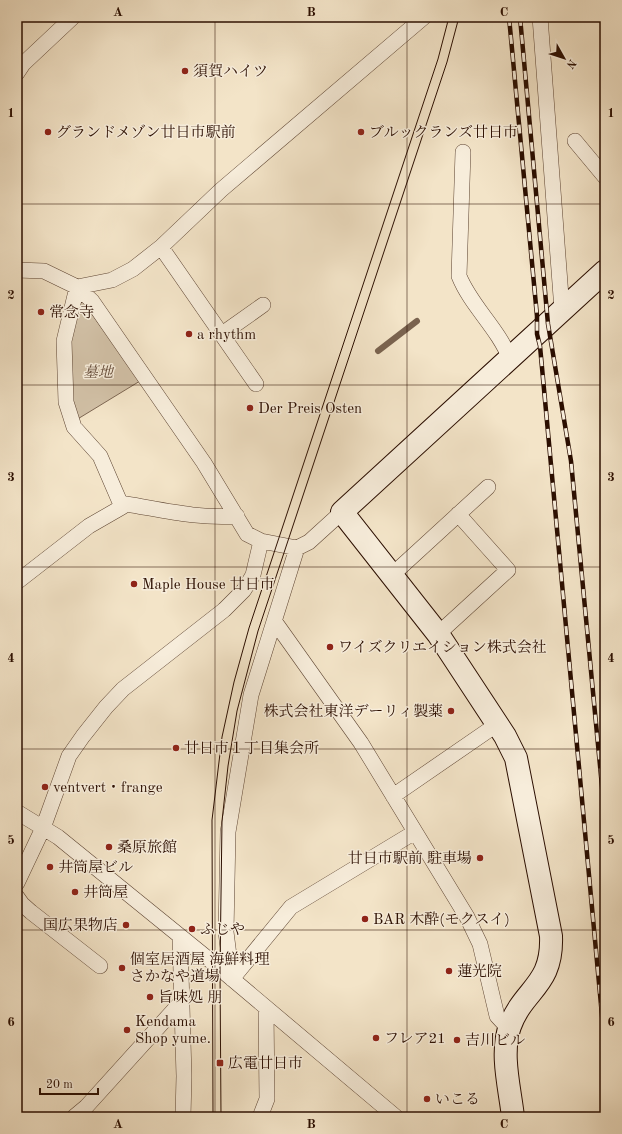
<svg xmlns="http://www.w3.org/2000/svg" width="622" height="1134" viewBox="0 0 622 1134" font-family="'Old Standard TT','Noto Serif JP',serif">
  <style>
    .green { fill: #d1c0a6; stroke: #7e6753 }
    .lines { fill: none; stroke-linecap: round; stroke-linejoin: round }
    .stream { stroke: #7a634f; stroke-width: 6 }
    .street-casing { stroke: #5d4432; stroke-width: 16 }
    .secondary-casing { stroke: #2b0e00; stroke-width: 24 }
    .street { stroke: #f7eddb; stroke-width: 15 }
    .secondary { stroke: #f7eddb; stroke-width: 22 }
    .tram { stroke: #2b0e00; stroke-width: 1 }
    .rail-casing { stroke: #2b0e00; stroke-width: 4.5 }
    .rail { stroke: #f7eddb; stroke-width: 3; stroke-dasharray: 9; stroke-linecap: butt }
    .grid { fill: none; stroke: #2b0e00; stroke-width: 1; stroke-opacity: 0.55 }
    .poi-dot { fill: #8f2418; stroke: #f7eddb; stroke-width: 1.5 }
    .labels { text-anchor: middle; stroke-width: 3; stroke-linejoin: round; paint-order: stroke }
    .poi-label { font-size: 15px; fill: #2b0e00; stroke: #f7eddb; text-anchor: start }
    .park-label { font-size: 15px; font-style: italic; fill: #654c3a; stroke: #f7eddb }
    .neatline { fill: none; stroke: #2b0e00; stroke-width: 1.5 }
    .grid-label { font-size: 13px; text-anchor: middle; font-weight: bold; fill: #2b0e00 }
  </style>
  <rect width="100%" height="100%" fill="#f3e4c8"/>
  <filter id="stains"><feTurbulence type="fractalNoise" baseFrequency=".005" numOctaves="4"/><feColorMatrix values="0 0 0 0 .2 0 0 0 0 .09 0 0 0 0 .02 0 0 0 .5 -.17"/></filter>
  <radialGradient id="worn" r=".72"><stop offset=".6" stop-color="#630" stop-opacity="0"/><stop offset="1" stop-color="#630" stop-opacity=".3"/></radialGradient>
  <path class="green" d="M79,296L140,381L76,420L67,360Z"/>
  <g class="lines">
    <path class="stream" d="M378,351L417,321"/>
    <defs>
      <path id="street" d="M540,17L562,310
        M17,73L23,64L73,17
        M575,141L605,177
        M463,152L459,276C471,306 498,328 510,359
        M161,247L256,384
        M17,270L44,271L77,287L92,301L204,463L247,534L261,541L297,548L309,542L342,512
        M222,334L263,305
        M122,507L126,504C163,510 199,519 237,516
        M392,575L488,487
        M17,582L89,526L122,507L100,456L74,427L66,402L64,341L77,287L112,280L133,269L161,247L221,190L424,17
        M275,622L361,743L467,917L480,944L497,1016L509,1029
        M438,634L508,570L458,514
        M393,796L499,723
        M17,812L58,837L212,962L396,1117
        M17,883L43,828L69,756L83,736L106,707L123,689L224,610L244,590L253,575L261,541
        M17,897L22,904L31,912L100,966
        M180,937L184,1076L183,1117
        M232,979L226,932L228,832L251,695L297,548
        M232,979L291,907L415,832
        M74,1117L86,1107L182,1001
        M260,1117L267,1099L266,1009"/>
      <path id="secondary" d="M513,1117C510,1089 500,1053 510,1026C524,988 553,986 551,936L516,758L505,736L438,634L342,512L605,271"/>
    </defs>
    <use href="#street" class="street-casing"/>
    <use href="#secondary" class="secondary-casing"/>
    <use href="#street" class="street"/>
    <use href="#secondary" class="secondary"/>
    <path class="tram" d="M213,1117L212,820L222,737L234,682L249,628L438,59L449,17
      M221,1117L220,969L222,821L228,766L237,711L258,631L447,62L459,17"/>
    <defs>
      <path id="rail" d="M509,17L537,316V334L540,346L605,1048
        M520,17L548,324L571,461L605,818"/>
    </defs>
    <use href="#rail" class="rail-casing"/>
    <use href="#rail" class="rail"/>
  </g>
  <path class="grid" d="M215,17V1117M407,17V1117M17,204H605M17,385H605M17,567H605M17,749H605M17,930H605"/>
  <g class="poi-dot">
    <circle cx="185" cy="71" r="4"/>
    <circle cx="48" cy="132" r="4"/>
    <circle cx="361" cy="132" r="4"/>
    <circle cx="41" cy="312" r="4"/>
    <circle cx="189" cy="334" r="4"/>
    <circle cx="250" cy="408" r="4"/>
    <circle cx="134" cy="584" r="4"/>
    <circle cx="330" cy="647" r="4"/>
    <circle cx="451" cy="711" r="4"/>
    <circle cx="176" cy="748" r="4"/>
    <circle cx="45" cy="787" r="4"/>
    <circle cx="109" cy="847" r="4"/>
    <circle cx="480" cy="858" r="4"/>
    <circle cx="50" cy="867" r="4"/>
    <circle cx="75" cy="892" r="4"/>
    <circle cx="365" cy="919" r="4"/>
    <circle cx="126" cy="925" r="4"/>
    <circle cx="192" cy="929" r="4"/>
    <circle cx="122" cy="968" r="4"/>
    <circle cx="449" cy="971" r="4"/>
    <circle cx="150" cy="997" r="4"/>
    <circle cx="127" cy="1030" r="4"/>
    <circle cx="376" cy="1038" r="4"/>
    <circle cx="457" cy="1040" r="4"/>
    <rect x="216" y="1059" width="8" height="8" rx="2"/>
    <circle cx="427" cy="1099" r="4"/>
  </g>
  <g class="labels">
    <g class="poi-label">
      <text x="193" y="76">須賀ハイツ</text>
      <text x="56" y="137">グランドメゾン廿日市駅前</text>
      <text x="369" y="137">ブルックランズ廿日市</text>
      <text x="49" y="317">常念寺</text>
      <text x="197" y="339">a rhythm</text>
      <text x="258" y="413">Der Preis Osten</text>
      <text x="142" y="589">Maple House 廿日市</text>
      <text x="338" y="652">ワイズクリエイション株式会社</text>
      <text x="443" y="716" text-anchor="end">株式会社東洋デーリィ製薬</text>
      <text x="184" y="753">廿日市１丁目集会所</text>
      <text x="53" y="792">ventvert・frange</text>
      <text x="117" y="852">桑原旅館</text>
      <text x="472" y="863" text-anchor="end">廿日市駅前 駐車場</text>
      <text x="58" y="872">井筒屋ビル</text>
      <text x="83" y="897">井筒屋</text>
      <text x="373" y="924">BAR 木酔(モクスイ)</text>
      <text x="118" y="930" text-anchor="end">国広果物店</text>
      <text x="200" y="934">ふじや</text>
      <text x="130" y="964">個室居酒屋 海鮮料理<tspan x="130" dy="17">さかなや道場</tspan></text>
      <text x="457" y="976">蓮光院</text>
      <text x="158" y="1002">旨味処 朋</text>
      <text x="135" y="1026">Kendama<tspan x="135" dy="17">Shop yume.</tspan></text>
      <text x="384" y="1043">フレア21</text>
      <text x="465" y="1045">吉川ビル</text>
      <text x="228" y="1068">広電廿日市</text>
      <text x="435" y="1104">いこる</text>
    </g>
    <g class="park-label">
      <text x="98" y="377">墓地</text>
    </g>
  </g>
  <rect width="622" height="1134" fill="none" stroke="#f3e4c8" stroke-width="44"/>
  <g transform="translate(564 58) rotate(129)" stroke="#f7eddb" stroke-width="3" paint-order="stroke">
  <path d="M0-3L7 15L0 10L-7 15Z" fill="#2b0e00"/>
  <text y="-6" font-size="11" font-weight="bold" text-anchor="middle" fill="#2b0e00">N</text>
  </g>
  <path d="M40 1088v6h58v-6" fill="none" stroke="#2b0e00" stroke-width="2"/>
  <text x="46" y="1088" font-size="12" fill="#2b0e00" stroke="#f7eddb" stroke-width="3" paint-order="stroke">20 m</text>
  <rect x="22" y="22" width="578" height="1090" class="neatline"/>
  <g class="grid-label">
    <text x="118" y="16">A</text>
    <text x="311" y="16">B</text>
    <text x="504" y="16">C</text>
    <text x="11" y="117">1</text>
    <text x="611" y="117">1</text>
    <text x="11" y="299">2</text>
    <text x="611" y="299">2</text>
    <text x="11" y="481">3</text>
    <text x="611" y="481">3</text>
    <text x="11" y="662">4</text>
    <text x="611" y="662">4</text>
    <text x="11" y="844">5</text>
    <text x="611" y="844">5</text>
    <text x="11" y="1026">6</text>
    <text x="611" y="1026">6</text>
    <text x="118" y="1128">A</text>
    <text x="311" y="1128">B</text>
    <text x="504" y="1128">C</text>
  </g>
  <rect width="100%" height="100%" filter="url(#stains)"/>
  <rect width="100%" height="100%" fill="url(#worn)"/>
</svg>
